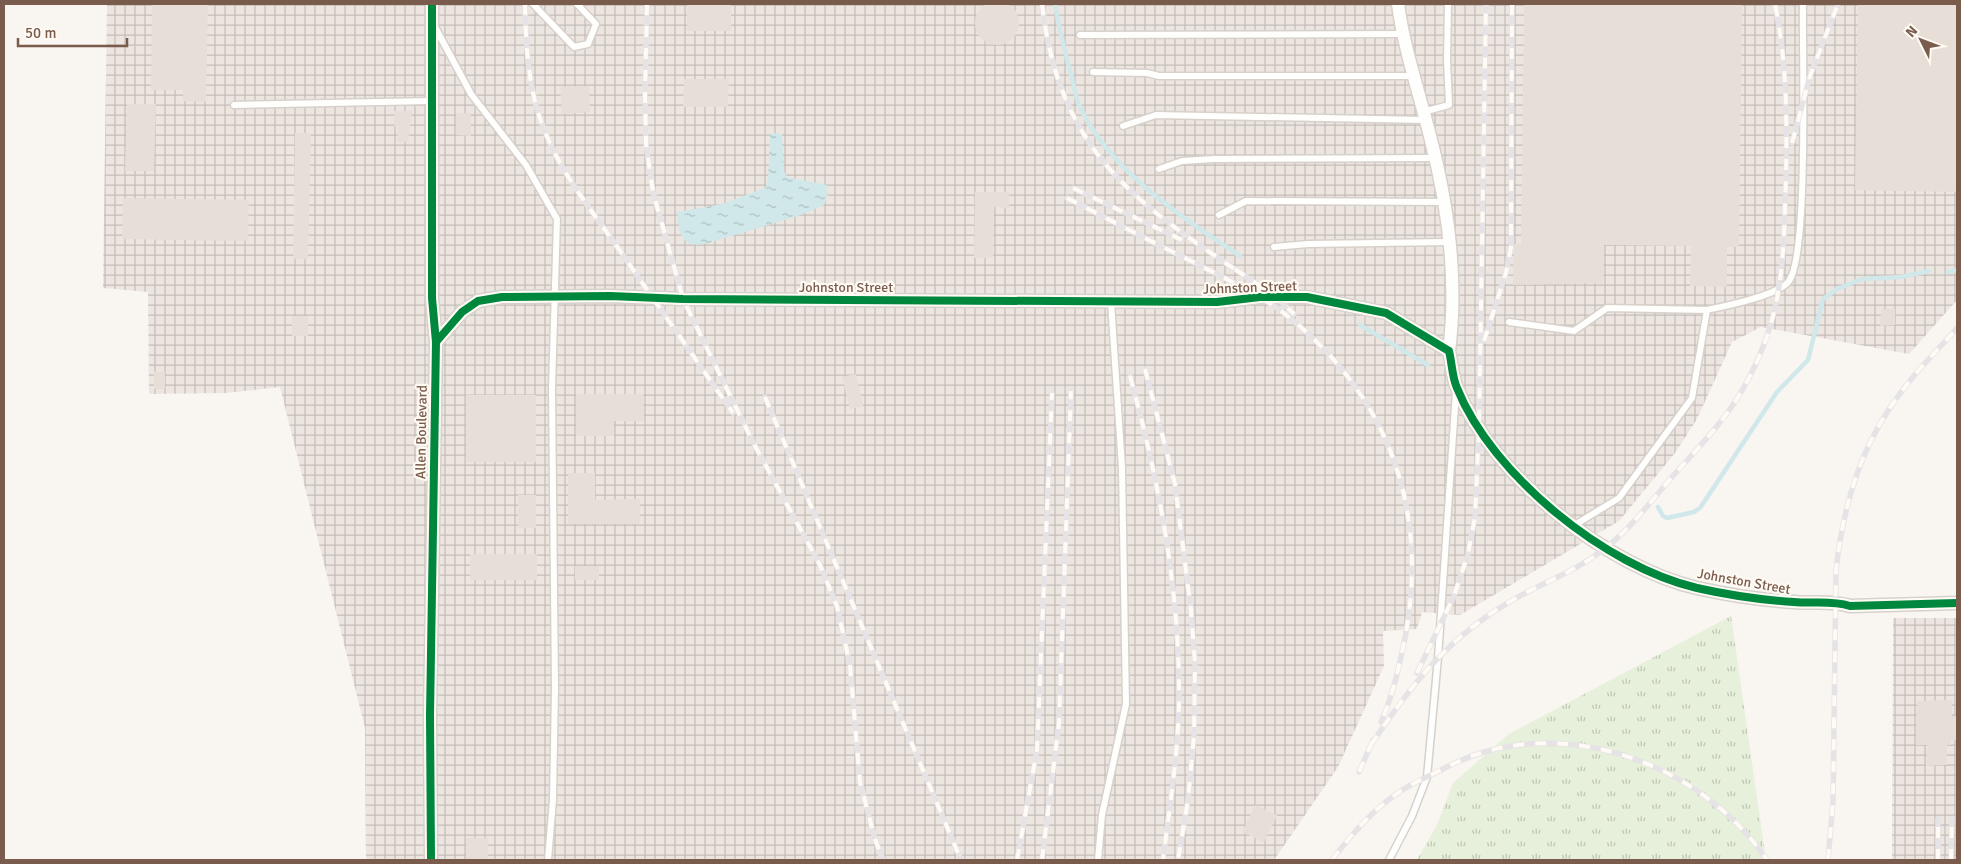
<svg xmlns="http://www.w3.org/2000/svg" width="1961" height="864" viewBox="0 0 1961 864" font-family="Signika,sans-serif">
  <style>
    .industrial { fill: url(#industrial-grid) }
    .grass { fill: url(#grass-tufts) }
    .water { fill: url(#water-ripples) }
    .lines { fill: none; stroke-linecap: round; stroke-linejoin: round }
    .stream { stroke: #d0e8ea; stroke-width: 4.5 }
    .building { fill: #e6ded7 }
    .service-casing { stroke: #d7d1cb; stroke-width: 9 }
    .minor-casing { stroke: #d7d1cb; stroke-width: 15 }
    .service { stroke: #fefefd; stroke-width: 6 }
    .minor { stroke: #fefefd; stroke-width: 12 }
    .rail-casing { stroke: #e6e3e7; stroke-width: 5.5 }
    .rail { stroke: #fffaf3; stroke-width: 4; stroke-dasharray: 11; stroke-linecap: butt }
    .cycleway-casing { stroke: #fffaf3; stroke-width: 11 }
    .cycleway { stroke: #00873e; stroke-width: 8 }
    .labels { text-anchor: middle; stroke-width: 4.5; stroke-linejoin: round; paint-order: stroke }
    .street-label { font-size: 14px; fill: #7a5c4d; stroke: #fffaf3 }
  </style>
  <defs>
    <pattern id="industrial-grid" width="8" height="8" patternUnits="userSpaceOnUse" patternTransform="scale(1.25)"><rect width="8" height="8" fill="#ede5e0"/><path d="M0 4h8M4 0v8" fill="none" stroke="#c5bdb8"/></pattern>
    <pattern id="grass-tufts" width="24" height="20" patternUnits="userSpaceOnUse" patternTransform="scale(1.25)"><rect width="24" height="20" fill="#e7f0db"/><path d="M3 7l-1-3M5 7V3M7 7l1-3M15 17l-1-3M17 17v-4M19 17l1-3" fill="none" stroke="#c0c6b4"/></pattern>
    <pattern id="water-ripples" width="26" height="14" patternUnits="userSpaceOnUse" patternTransform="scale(1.25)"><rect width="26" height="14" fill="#d0e8ea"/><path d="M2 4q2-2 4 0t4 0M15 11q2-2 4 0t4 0" fill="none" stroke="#aebfc0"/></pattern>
  </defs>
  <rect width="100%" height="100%" fill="#f9f5f0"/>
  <path class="industrial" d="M107,4H1957V300L1909,354L1761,327L1732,342L1697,419L1675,453L1619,521L1460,615L1422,612L1417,629L1383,631L1384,666L1338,767L1274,860H366L365,728L280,387L226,393L149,394L148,292L103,288Z
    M1893,618H1957V860H1892Z"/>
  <path class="grass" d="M1731,616L1766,860H1417L1437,825L1453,783L1509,734Z"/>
  <path class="water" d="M770,133L782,134L784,171L787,177L827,185L828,194L824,205L801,215L708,243C681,250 679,234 677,212L722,204L765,188L768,180Z"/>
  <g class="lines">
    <path class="stream" d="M1055,4C1059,29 1065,53 1072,78C1074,87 1076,99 1080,107C1110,171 1183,218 1240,256
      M1948,272L1957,270
      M1360,325L1428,365
      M1658,507L1663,516L1667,518L1694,512L1700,508L1777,392L1808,360L1823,299L1837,289L1862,279L1901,277L1929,271"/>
  </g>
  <path class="building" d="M975 23a22 22 0 1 1 44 0a22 22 0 1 1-44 0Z
    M152,4H208L206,102L183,101V90H151Z
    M687,4H731V31H687Z
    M1524,4H1742L1739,247H1727V287L1690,286L1691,246L1604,245L1603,283L1513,285L1514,244H1521Z
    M1858,4H1957V192L1855,190Z
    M684,79H729L728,107H683Z
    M589,86L590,112L562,114L560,87Z
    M127,104H156L154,171H125Z
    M394,111H412L408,142H397L398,126H394Z
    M456,113H471V136L456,135Z
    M295,133H311L308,259H293Z
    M975,192H1009V208L994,207L993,258H974Z
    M123,198L249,200L248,241L122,239Z
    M1881,309H1895V325L1880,326Z
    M292,316H308V336H292Z
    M154,372H165V389H154Z
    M856,374L863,406L850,409L842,377Z
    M576,394H643L644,421H614V436H576Z
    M466,395H536V462H466Z
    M568,473H595V500L640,499V524H568Z
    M518,495H536V528H518Z
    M470,554H537V580H470Z
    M575,566H599V580H575Z
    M1952,700V716H1957V740H1951V745H1947V765L1926,766L1927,745H1916L1917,701Z
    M1255,805L1277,815L1264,842L1242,832Z
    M466,838H488V860H466Z"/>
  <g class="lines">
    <defs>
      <path id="service" d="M533,4L574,47L588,44L596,24L577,4
        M435,27L471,94L526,165L557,219L552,389L555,688L553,800L548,860
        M1080,35L1403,34
        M1093,72L1147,73L1159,76H1414
        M234,105L430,101
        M1423,112L1449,105L1447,59L1448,4
        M1123,126L1156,115L1426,120
        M1159,169L1182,161L1214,159L1435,158
        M1219,215L1246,201L1443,202
        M1274,247L1308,244L1448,242
        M1707,310C1725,306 1778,296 1789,281C1809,254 1802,49 1803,4
        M1509,322L1574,331L1607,308L1707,310L1692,398L1619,498L1573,526
        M1098,860L1102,815L1126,704L1122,468L1111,302
        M1389,860L1412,816L1427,777L1438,658L1456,391"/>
      <path id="minor" d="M1398,4C1404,49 1419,92 1430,136C1448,205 1458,281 1449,351
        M436,342L462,312L478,301L502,297L610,296L683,299L1217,302L1260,297H1307L1386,313L1449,351C1452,363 1452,377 1457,388C1492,475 1606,567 1697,588C1728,595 1762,600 1794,602C1813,604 1831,600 1850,606L1957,603
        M431,860L430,715L436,342L432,298V4"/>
    </defs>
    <use href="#service" class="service-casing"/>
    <use href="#minor" class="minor-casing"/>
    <use href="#service" class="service"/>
    <use href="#minor" class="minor"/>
    <defs>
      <path id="rail" d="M525,4C526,47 528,93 546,134C565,180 597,217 625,258C661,310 697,361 733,413
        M647,4L645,94L646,144L653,192L683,299L753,442L820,565L837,606L850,665L860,782L875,839L883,860
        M1042,4C1059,147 1127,197 1239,272
        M1792,143L1810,76L1838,4
        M1073,188L1182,240
        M1067,198C1110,220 1152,242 1195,263C1224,278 1255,292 1281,311C1387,392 1430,507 1405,638C1399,667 1393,695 1381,722
        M1235,269L1277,298L1294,314
        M1484,341L1506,273L1511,247L1512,4
        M1145,369L1175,484L1191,610L1195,663L1194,736L1188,800L1178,860
        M1130,376C1158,478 1178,580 1179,686C1180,744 1170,803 1163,860
        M765,397L961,860
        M1417,673L1454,596L1468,554L1475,517L1479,428L1486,4
        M1371,745C1412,683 1451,634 1518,597C1549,580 1574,572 1603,550C1629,530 1651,502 1672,477C1697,449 1726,420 1744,387C1785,315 1783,257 1786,178C1787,117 1787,63 1775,4
        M1359,772L1373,740
        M1017,860L1037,750L1052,393
        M1042,860L1059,723L1071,391
        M1332,860C1350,836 1370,813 1395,795C1407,786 1422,779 1435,773C1450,765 1467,757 1484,752C1588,722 1707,772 1767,860
        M1828,860L1833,802L1836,571C1843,505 1861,444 1902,391C1918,369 1939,349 1957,328
        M1938,860V819
        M1951,860L1952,819"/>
    </defs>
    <use href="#rail" class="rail-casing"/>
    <use href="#rail" class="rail"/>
    <defs>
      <path id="cycleway" d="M436,342L462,312L478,301L502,297L610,296L683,299L1217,302L1260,297H1307L1386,313L1449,351C1452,363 1452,377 1457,388C1492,475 1606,567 1697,588C1728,595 1762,600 1794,602C1813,604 1831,600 1850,606L1957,603
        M431,860L430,715L436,342L432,298V4"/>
    </defs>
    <use href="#cycleway" class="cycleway-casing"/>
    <use href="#cycleway" class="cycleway"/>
  </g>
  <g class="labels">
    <g class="street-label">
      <text x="846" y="292">Johnston Street</text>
      <text transform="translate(1250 287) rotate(-2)" y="5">Johnston Street</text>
      <text transform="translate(421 432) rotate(-89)" y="5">Allen Boulevard</text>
      <text transform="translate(1744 581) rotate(10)" y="5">Johnston Street</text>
    </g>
  </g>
  <rect width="1961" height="864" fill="none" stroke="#7a5c4d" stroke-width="10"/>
  <g transform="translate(1921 40) rotate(312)" stroke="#fffaf3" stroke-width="4" paint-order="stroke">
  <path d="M0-4L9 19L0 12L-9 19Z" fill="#7a5c4d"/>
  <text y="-8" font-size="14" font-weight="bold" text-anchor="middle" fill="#7a5c4d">N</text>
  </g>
  <path d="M18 38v8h109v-8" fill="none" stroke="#7a5c4d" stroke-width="2.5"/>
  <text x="25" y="38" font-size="15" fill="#7a5c4d" stroke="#fffaf3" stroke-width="4" paint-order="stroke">50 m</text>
</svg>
